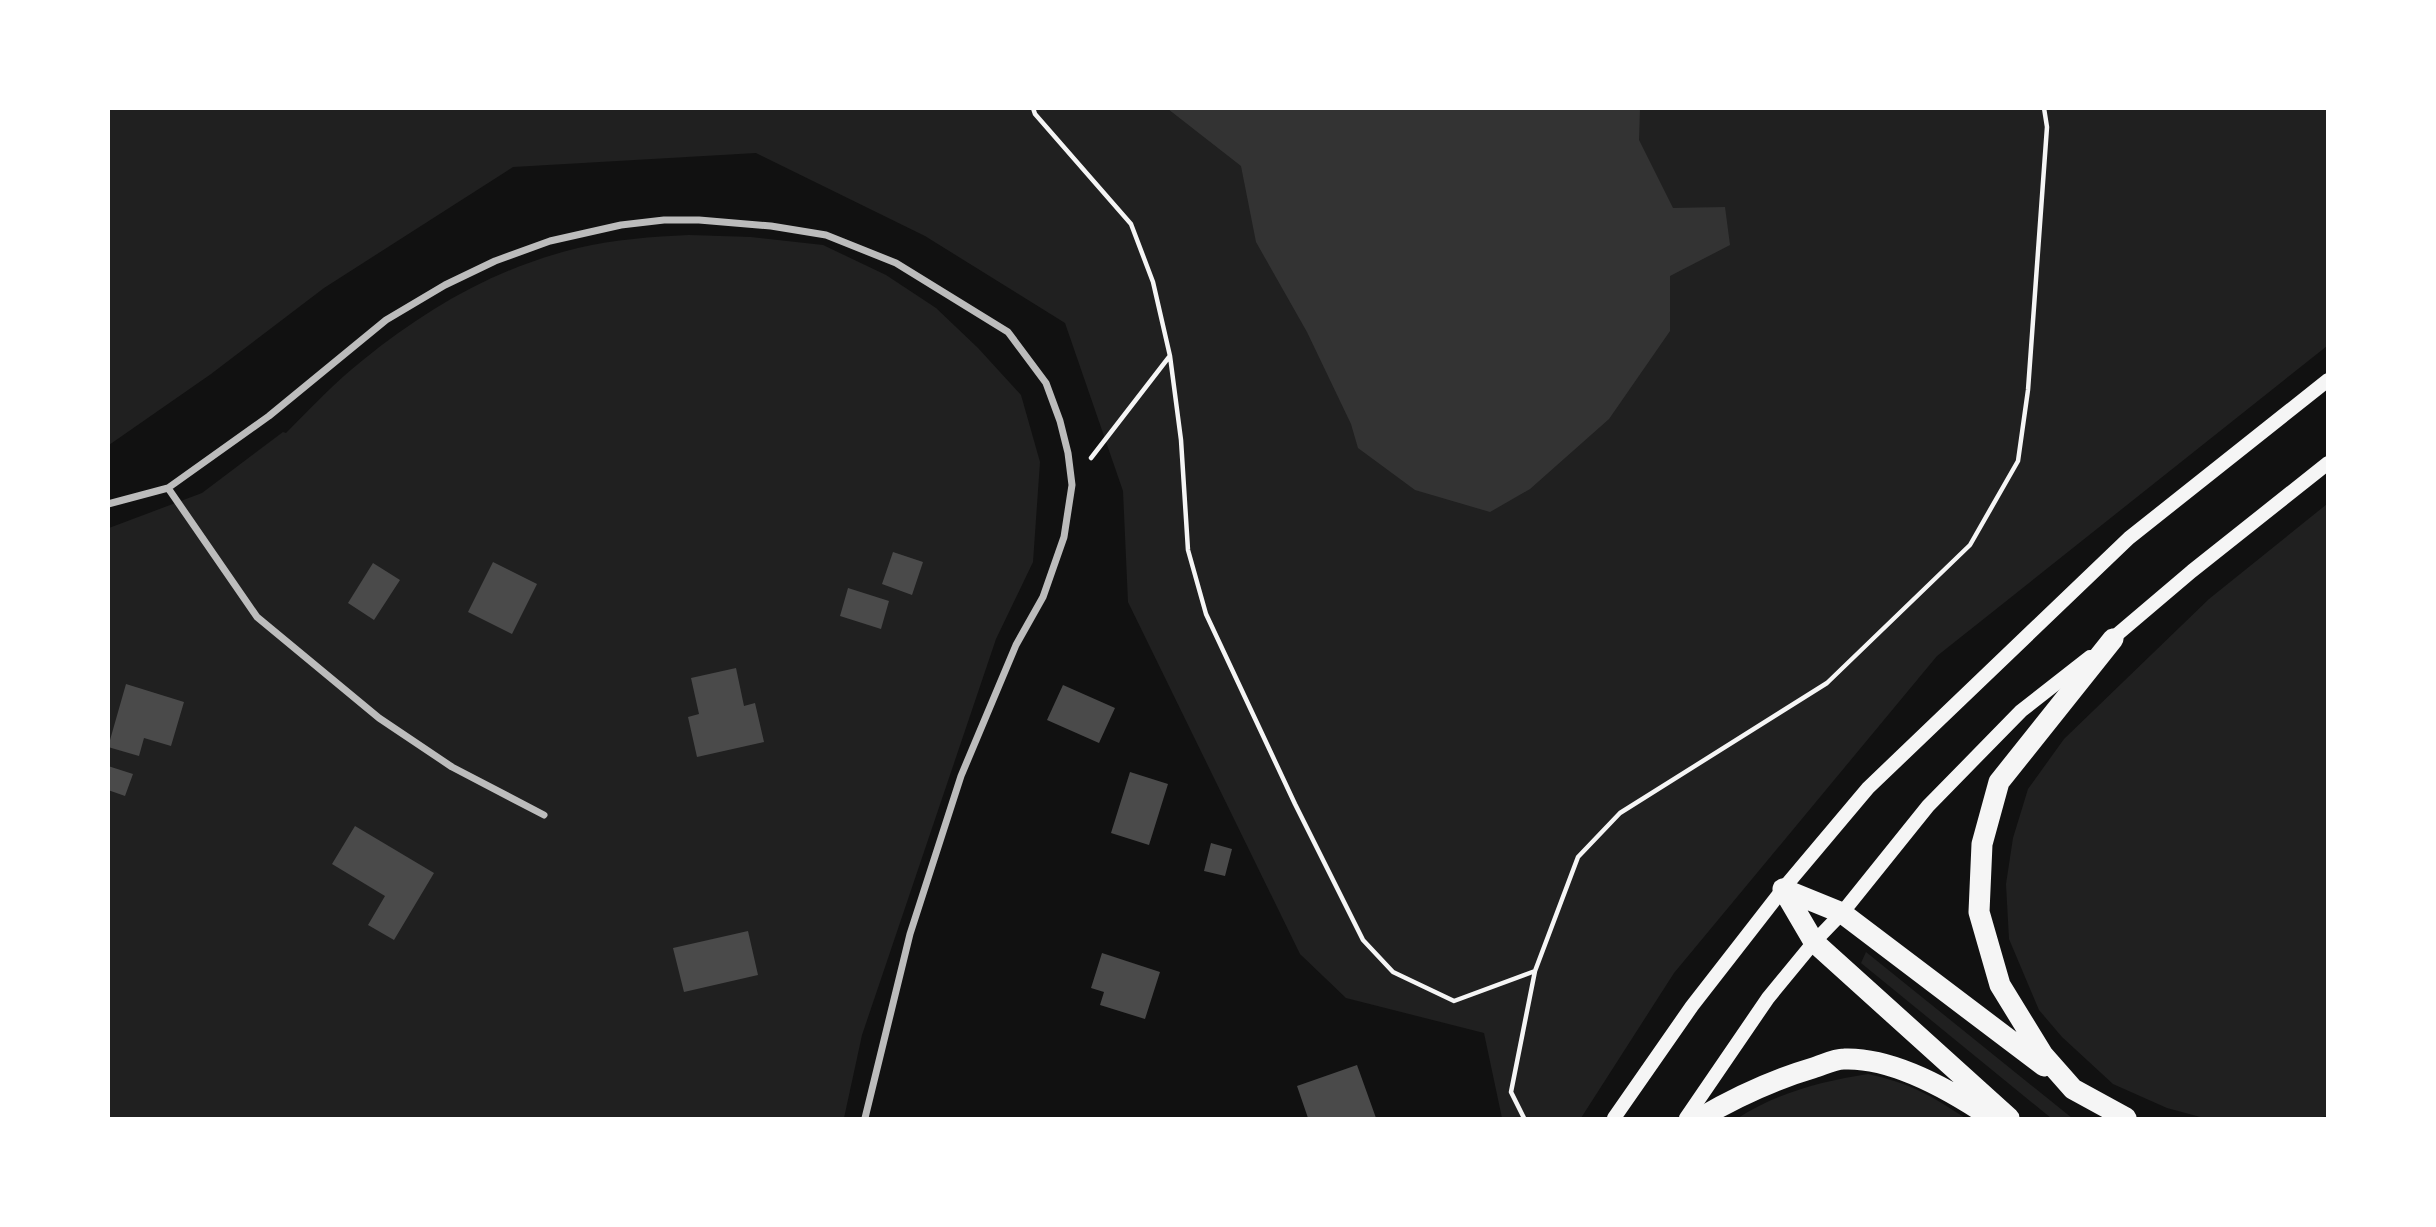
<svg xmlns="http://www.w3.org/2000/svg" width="2436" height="1227" viewBox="0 0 2436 1227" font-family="Jost,sans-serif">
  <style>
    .green { fill: #202020 }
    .water { fill: #333 }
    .building { fill: #4a4a4a }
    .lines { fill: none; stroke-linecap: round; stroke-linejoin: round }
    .path { stroke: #f5f5f5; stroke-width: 4.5 }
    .minor { stroke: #bcbcbc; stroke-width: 7 }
    .secondary { stroke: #f5f5f5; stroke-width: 14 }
    .motorway { stroke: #f5f5f5; stroke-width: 21 }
  </style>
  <rect width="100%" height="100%" fill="#111"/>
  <path class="green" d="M108,109H2327V346L1937,656L1674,973L1581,1118H1502L1484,1033L1346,998L1300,954L1128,602L1123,491L1065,323L925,236L756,153L513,167L324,288L211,374L109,445Z
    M689,235L751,237L823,245L886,275L936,308L978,348L1021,395L1040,462L1033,562L996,639L862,1035L844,1118H109V528L202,493L283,432L286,433C311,408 336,381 363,360C429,307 496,268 578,248C615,239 652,237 689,235Z
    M2327,504V1116L2316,1118H2204L2167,1108L2113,1084L2062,1037L2039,1010L2009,939L2006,884L2013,838L2028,789L2064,739L2209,599Z
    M1866,952L2072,1118H2051L1861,963Z
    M1868,1074C1909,1083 1931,1095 1965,1118H1738C1777,1093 1822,1081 1868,1074Z"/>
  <path class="water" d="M1168,109H1640L1639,140L1673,208L1725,207L1730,245L1670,276V331L1609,419L1530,489L1490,512L1415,490L1358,448L1351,424L1307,332L1256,242L1241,166Z"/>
  <path class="building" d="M893,552L923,562L912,595L882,584Z
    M493,562L537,584L512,634L468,612Z
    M373,563L400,580L374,620L348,603Z
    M848,588L889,601L881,629L840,616Z
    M736,668L744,706L755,703L764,742L697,757L688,717L699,714L691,678Z
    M126,684L184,702L171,746L144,738L139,756L108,747Z
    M1063,685L1115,708L1099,743L1047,720Z
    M108,766L133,774L125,796L108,790Z
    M1130,772L1168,784L1149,845L1111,833Z
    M355,826L434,873L394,940L368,925L385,896L332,864Z
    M1211,843L1232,849L1225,876L1204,871Z
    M748,931L758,975L684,992L673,948Z
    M1102,953L1160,972L1145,1019L1100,1005L1104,992L1091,988Z
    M1357,1065L1376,1118H1308L1297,1086Z"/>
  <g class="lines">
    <path class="path" d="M1033,108L1035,114L1131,224L1153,282L1170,356L1181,440L1188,550L1206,614L1295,804L1363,940L1393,972L1454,1001L1535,971
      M1091,458L1169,357
      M1524,1118L1511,1092L1535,971L1578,857L1620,813L1827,683L1970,545L2018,461L2028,390L2047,127L2044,108"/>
    <path class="minor" d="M168,488L269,416L386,320L445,285L495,261L550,241L621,225L664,220H699L771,226L826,235L896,263L1008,332L1046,383L1060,421L1068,453L1072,485L1064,537L1043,597L1016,645L961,776L910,934L865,1118
      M108,504L168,488L257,617L379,718L452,767L544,815"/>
    <path class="secondary" d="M2106,644L2192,571L2328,463
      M1614,1118L1692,1006L1783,889L1868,788L2129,538L2328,380
      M1686,1118L1768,998L1814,942L1842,913L1928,806L2021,711L2090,657"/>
    <path class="motorway" d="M2113,639L1999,782L1982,844L1979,912L2000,985L2043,1055L2073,1089L2126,1118
      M1783,889L1842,913L2044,1066
      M1783,889L1814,942L2009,1118
      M1700,1118C1736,1097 1772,1080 1813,1068C1823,1065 1834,1059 1844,1059C1894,1057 1952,1091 1992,1118"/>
  </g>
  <rect width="2436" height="1227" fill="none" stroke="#ffffff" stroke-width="220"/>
</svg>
